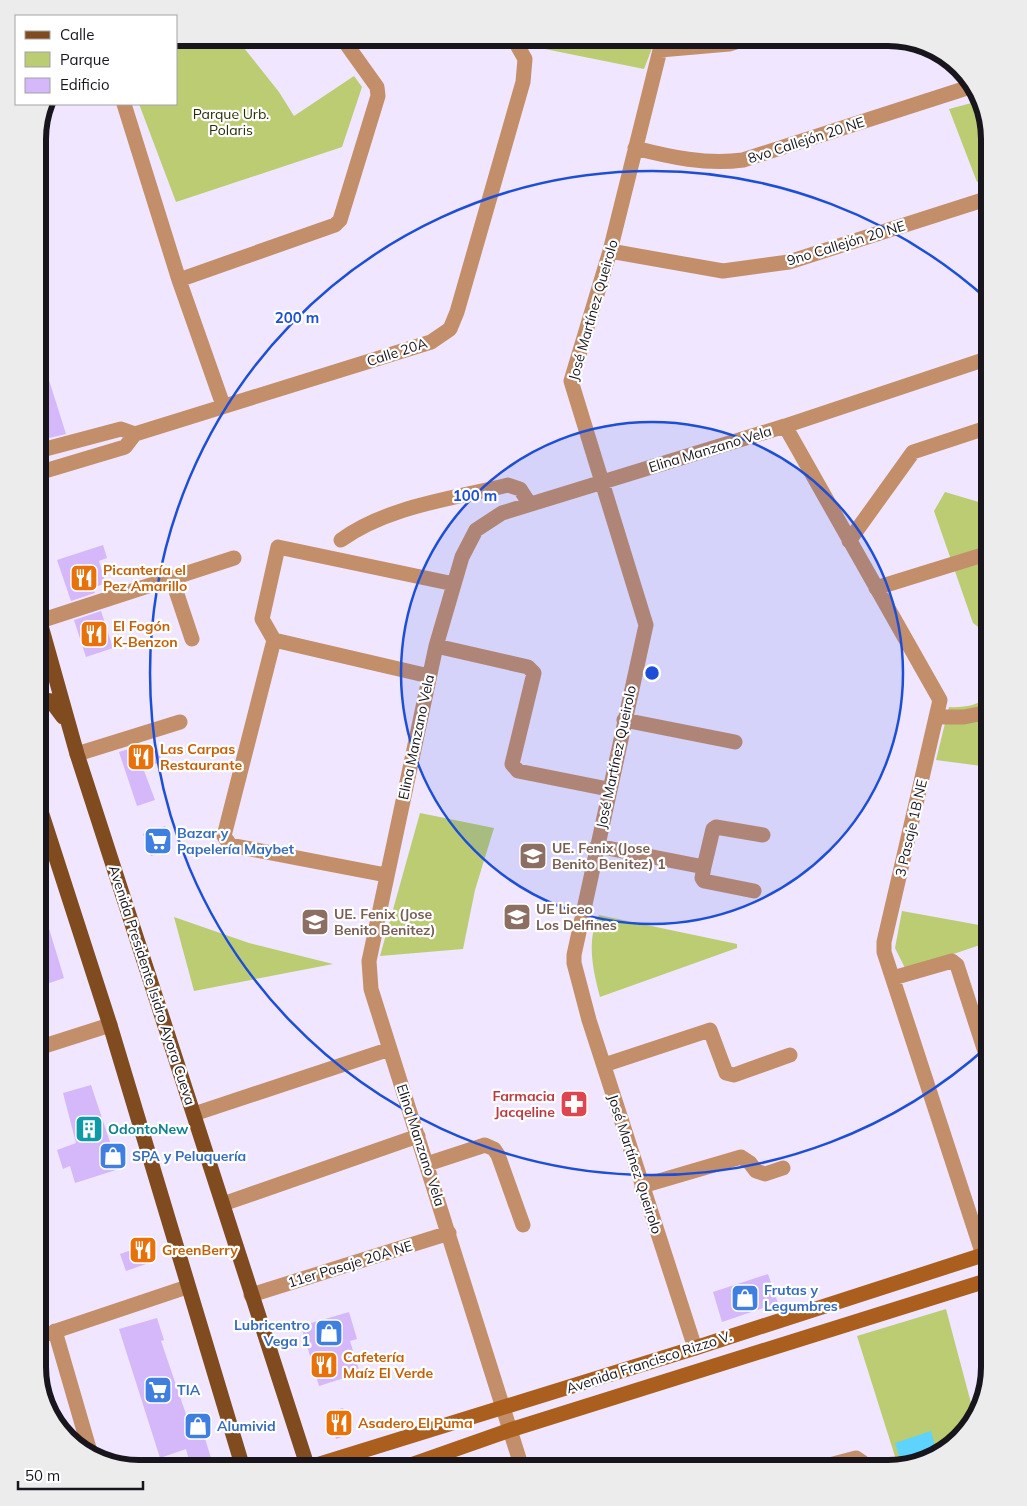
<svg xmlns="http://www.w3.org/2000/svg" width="1027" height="1506" viewBox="0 0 1027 1506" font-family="Mulish,sans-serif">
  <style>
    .green { fill: #bbcc73 }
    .water { fill: #5dd3fe }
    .building { fill: #d5b8fa }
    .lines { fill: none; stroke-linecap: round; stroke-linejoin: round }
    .street { stroke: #c38e6a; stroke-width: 15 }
    .secondary { stroke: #aa5f1f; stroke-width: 15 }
    .primary { stroke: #814b20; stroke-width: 15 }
    .ring { fill: none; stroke: #1d4ed8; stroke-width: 2.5 }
    .labels { text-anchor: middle; stroke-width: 4.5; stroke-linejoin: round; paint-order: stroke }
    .park-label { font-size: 14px; fill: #272d04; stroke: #fff }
    .street-label { font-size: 14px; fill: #18151d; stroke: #fff }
    .food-label { font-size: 14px; font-weight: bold; fill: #c56008; stroke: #fff; text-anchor: start }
    .shop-label { font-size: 14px; font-weight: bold; fill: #366cbe; stroke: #fff; text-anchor: start }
    .education-label { font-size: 14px; font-weight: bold; fill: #785e54; stroke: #fff; text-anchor: start }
    .health-label { font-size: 14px; font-weight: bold; fill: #be3a42; stroke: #fff; text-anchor: end }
    .culture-label { font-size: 14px; font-weight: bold; fill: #0d838f; stroke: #fff; text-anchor: start }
    .rim { fill: none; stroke: #18151d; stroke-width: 6 }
    .centre { fill: #1d4ed8; stroke: #fff; stroke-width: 2.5 }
    .ring-label { font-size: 15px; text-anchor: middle; font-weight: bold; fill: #1d4ed8; stroke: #fff; stroke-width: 4.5; stroke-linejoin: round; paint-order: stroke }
  </style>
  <rect width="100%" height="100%" fill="#f0e6ff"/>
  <path class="green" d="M176,38H236L279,92L294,116L354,76L362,87L342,147L176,202L139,104H176Z
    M533,38H656L644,69L540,48Z
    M979,101L989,140V178L977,182L949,109Z
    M945,492L989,505V635L973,623L934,511Z
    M989,698V767L936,760L949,707C964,708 976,705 989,698Z
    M420,813L494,828L475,890L463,949L380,956Z
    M989,876V960L983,944L906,970L895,948L902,911L979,925Z
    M599,915L737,944V948L600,997C593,970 586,941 599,915Z
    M174,917L249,943L333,964L194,991Z
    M946,1309L975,1418L938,1455L898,1466L857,1336Z"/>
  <path class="water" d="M931,1431L936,1450L927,1453L929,1457L902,1465L895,1443Z"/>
  <path class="building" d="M48,377L66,434L45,439L38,438V380Z
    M103,545L107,558L99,561L106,583L93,588L95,593L71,601L57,560Z
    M101,611L113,648L86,657L74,620Z
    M139,746L141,752L157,747L162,762L143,768L155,800L137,806L119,752Z
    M165,826L172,848L151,856L143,834Z
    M38,902H41L64,978L38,987Z
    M91,1085L119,1169L75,1183L70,1166L63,1169L57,1150L76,1143L63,1093Z
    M143,1246L149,1263L126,1271L120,1254Z
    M768,1274L778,1303L722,1322L713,1292Z
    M349,1312L357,1339L350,1341L360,1373L319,1386L301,1326Z
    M157,1318L164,1340L161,1341L190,1426L200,1422L214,1468H191L186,1449L160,1458L119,1329Z
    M343,1408L351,1434L336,1439L328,1412Z"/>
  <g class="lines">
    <path class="street" d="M666,38L660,50L610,251L571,381L646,625L574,955V963L589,1020L695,1348
      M659,41L660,50L729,44L749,38
      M124,104L179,280L223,405
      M635,148C670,157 706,165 743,160L973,86
      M610,251L723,271L789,262L989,198
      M179,280L335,225L340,220L378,96L377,87L342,38
      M785,426L940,700L884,942V952L983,1255
      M38,451L121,429L135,434
      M38,473L125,447L135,434L431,342L450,329L457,312L523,82L525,59L513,38
      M341,540C388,506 452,499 508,485L520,489L529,503
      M849,541L913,452L989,427
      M172,579L192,639
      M876,588L989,553
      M40,621L234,558
      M274,640L429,676
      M436,646L528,667L534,673L512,764L518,771L608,789
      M937,717H964L989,712
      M624,720L735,742
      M77,754L180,722
      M597,846L704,867L713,829L716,827L763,835
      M704,867L702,878L704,881L754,891
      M386,875L230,845L224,836L274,640L262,619L278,547L454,584
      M893,978L952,961L957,965L989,1064
      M38,1048L110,1025
      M604,1065L710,1030L726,1073L734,1075L790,1055
      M194,1114L390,1049
      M427,1164L485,1145L494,1149L498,1155L523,1225
      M642,1186L741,1157L750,1163L756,1171L765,1174L783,1168
      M223,1204L418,1136
      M251,1295L449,1233
      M55,1331L91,1455
      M38,1337L187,1287
      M522,1468L371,989L369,961L436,646L462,557L476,530L502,513L785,426L989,358
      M818,1468L856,1458L862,1462L865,1468"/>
    <path class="secondary" d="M307,1468L695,1348L989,1253
      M402,1468L510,1430L989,1280"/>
    <path class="primary" d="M38,615L77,754L308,1468
      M38,672L44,663L47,649
      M38,699L51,701L63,717
      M38,802L110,1025L243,1468"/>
  </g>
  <circle cx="652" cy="673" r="251" fill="#1d4ed8" fill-opacity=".12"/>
  <g class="ring">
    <circle cx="652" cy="673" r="251"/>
    <path d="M988 1046A502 502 0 1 1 988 300"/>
  </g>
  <defs>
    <symbol id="restaurant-square" viewBox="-11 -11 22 22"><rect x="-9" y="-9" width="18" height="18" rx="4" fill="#e8710a" stroke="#fff"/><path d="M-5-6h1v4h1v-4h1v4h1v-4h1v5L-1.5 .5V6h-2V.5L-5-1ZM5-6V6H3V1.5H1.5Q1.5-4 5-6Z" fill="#fff"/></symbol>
    <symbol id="supermarket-square" viewBox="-11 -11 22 22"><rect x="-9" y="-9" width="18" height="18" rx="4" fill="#3f7fe0" stroke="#fff"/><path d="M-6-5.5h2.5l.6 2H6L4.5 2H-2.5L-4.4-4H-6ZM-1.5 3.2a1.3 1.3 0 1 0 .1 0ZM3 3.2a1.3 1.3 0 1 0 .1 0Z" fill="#fff"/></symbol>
    <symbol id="school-square" viewBox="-11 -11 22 22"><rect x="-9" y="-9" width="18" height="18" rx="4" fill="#8d6e63" stroke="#fff"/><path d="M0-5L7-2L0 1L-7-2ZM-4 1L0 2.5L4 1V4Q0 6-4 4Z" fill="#fff"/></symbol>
    <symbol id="pharmacy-square" viewBox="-11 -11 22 22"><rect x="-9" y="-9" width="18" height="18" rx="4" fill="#e0444e" stroke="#fff"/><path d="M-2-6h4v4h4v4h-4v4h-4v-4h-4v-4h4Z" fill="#fff"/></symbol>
    <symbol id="building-square" viewBox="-11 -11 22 22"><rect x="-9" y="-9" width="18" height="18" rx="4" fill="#0f9aa8" stroke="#fff"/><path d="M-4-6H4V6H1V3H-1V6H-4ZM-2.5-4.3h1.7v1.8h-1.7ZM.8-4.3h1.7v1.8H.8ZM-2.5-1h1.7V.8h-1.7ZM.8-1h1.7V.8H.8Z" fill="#fff"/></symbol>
    <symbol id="shop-square" viewBox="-11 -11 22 22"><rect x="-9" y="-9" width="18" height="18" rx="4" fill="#3f7fe0" stroke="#fff"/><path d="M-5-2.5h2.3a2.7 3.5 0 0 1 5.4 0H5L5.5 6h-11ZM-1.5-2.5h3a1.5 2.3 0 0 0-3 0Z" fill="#fff"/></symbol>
  </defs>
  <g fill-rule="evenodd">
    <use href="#restaurant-square" x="68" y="562" width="32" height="32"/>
    <use href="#restaurant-square" x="78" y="618" width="32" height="32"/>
    <use href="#restaurant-square" x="125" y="741" width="32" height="32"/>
    <use href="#supermarket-square" x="142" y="825" width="32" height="32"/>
    <use href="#school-square" x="517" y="840" width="32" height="32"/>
    <use href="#school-square" x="501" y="901" width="32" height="32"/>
    <use href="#school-square" x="299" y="906" width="32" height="32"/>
    <use href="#pharmacy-square" x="558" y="1088" width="32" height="32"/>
    <use href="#building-square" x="73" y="1113" width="32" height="32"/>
    <use href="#shop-square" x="97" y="1140" width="32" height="32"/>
    <use href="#restaurant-square" x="127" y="1234" width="32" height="32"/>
    <use href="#shop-square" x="729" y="1282" width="32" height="32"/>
    <use href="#shop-square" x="313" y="1317" width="32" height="32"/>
    <use href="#restaurant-square" x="308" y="1349" width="32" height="32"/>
    <use href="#supermarket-square" x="142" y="1374" width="32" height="32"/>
    <use href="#restaurant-square" x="323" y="1407" width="32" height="32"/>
    <use href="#shop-square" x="182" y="1410" width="32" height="32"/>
  </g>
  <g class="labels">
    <g class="park-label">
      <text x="231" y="119">Parque Urb.<tspan x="231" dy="16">Polaris</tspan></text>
    </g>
    <g class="street-label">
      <text transform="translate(806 140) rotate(-18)" y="5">8vo Callejón 20 NE</text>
      <text transform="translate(846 243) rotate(-17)" y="5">9no Callejón 20 NE</text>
      <text transform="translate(593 310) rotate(-74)" y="5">José Martínez Queirolo</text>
      <text transform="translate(397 352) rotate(-18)" y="5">Calle 20A</text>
      <text transform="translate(710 449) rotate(-17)" y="5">Elina Manzano Vela</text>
      <text transform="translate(416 737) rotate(-78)" y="5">Elina Manzano Vela</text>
      <text transform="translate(616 757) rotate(-78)" y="5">José Martínez Queirolo</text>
      <text transform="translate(911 828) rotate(-77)" y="5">3 Pasaje 1B NE</text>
      <text transform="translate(152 985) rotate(72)" y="5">Avenida Presidente Isidro Ayora Cueva</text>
      <text transform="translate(421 1145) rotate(72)" y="5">Elina Manzano Vela</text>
      <text transform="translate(635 1164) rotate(72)" y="5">José Martínez Queirolo</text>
      <text transform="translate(350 1264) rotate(-17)" y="5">11er Pasaje 20A NE</text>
      <text transform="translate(649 1362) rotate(-18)" y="5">Avenida Francisco Rizzo V.</text>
    </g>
    <g class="food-label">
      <text x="103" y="575">Picantería el<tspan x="103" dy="16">Pez Amarillo</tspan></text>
      <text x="113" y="631">El Fogón<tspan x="113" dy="16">K-Benzon</tspan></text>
      <text x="160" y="754">Las Carpas<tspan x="160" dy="16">Restaurante</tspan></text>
      <text x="162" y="1255">GreenBerry</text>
      <text x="343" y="1362">Cafetería<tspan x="343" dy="16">Maíz El Verde</tspan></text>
      <text x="358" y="1428">Asadero El Puma</text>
    </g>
    <g class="shop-label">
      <text x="177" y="838">Bazar y<tspan x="177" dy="16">Papelería Maybet</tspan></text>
      <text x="132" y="1161">SPA y Peluquería</text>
      <text x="764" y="1295">Frutas y<tspan x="764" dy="16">Legumbres</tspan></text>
      <text x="310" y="1330" text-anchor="end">Lubricentro<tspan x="310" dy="16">Vega 1</tspan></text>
      <text x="177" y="1395">TIA</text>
      <text x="217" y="1431">Alumivid</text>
    </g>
    <g class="education-label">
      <text x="552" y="853">UE. Fenix (Jose<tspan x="552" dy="16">Benito Benitez) 1</tspan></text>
      <text x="536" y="914">UE Liceo<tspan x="536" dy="16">Los Delfines</tspan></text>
      <text x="334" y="919">UE. Fenix (Jose<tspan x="334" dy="16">Benito Benitez)</tspan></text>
    </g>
    <g class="health-label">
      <text x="555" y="1101">Farmacia<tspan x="555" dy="16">Jacqeline</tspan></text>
    </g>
    <g class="culture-label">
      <text x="108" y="1134">OdontoNew</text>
    </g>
  </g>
  <path d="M0 0H1027V1506H0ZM139 46H888A93 93 0 0 1 981 139V1367A93 93 0 0 1 888 1460H139A93 93 0 0 1 46 1367V139A93 93 0 0 1 139 46Z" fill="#edeced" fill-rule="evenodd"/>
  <path class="rim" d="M139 46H888A93 93 0 0 1 981 139V1367A93 93 0 0 1 888 1460H139A93 93 0 0 1 46 1367V139A93 93 0 0 1 139 46Z"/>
  <circle cx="652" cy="673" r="8" class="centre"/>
  <g class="ring-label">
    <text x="297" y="323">200 m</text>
    <text x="475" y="501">100 m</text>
  </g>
  <rect x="15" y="15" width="162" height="90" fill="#ffffff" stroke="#a3a1a5"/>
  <rect x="25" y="31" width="25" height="8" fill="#814b20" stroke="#a3a1a5"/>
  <text x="60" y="40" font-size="15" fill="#18151d">Calle</text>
  <rect x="25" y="52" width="25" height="15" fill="#bbcc73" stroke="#a3a1a5"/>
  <text x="60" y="65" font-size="15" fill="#18151d">Parque</text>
  <rect x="25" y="78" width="25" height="15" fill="#d5b8fa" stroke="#a3a1a5"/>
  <text x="60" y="90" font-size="15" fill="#18151d">Edificio</text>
  <path d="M18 1481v8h125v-8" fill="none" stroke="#18151d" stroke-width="2.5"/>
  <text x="25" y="1481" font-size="15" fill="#18151d" stroke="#ffffff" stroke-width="4" paint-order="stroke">50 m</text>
</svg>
